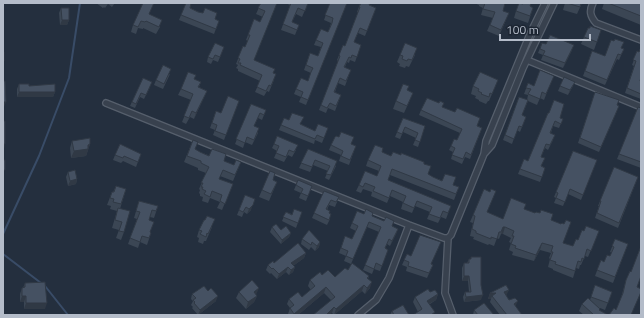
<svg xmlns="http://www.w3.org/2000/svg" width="644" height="318" viewBox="0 0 644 318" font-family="'Titillium Web',sans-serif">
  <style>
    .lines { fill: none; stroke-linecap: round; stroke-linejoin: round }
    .stream { stroke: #394c67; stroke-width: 2 }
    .minor-casing { stroke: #565f6c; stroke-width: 8 }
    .minor { stroke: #38414e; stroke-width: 5.5 }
    .wall { fill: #3b4654 }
    .shaded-wall { fill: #303945 }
    .building { fill: #455162; stroke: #303945 }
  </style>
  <rect width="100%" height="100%" fill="#242f3e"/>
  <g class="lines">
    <path class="stream" d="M3,234L39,156L69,78L80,3
      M3,254L41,283
      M45,286L68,315"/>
    <defs>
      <path id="minor" d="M593,3C589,11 590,16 596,23L641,40
        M527,60L641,107
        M106,103L409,225L444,238H448L451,235L484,154L486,141L530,34L545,3
        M484,154L492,145L523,68L554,3
        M448,238L445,293L453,315
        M358,315L376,300L389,278L409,225"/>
    </defs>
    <use href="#minor" class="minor-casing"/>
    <use href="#minor" class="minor"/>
  </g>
  <path class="wall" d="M96,3H115L112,7L108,4L105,8L104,7L103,8Z
    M261,3H277L254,60L274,73V80L269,92L267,91L264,96L255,92L260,81L238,71V69L236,68L238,65L236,64L243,46L245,47L248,41L246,40L254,19L260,22L263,17L256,14Z
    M285,3H308L302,17L296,14L292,22L299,25L295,35L281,30L290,5Z
    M330,3H347L306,105L299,102L301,97L294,94L296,89L308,81L311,73L304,70L310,53L318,56L321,47L314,45L316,40L328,32L330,27L331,23L324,20Z
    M474,3H505L503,11L509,13L499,36L487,31L493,18L481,15L483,8L479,6V5Z
    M565,3H582L577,14L563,10Z
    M604,3H641V25L602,9Z
    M360,4L370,5L376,8L365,36L358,33L354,42L361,45L355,62L350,60L349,63L347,62L345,67L349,75L345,86L338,83L335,92L341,95L335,111L328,108L326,113L319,110L338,61L337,60L339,55L345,46L358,12H357Z
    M530,6L533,8L528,23L514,18L516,11Z
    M61,8L69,20L67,25H60L59,13Z
    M190,8L219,21L214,34L179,20L181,15Z
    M149,14L160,27L156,34L143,28V29L138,28L136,34L131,32L133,25Z
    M590,28L601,30L594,50L581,44L584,37Z
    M542,43L546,44L572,50L563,68L541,60L543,55L538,53Z
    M224,47L218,62L213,60L211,64L207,62L208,57Z
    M622,48L624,49L619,60L617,59L605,85L583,76L592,51L605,56Z
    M637,51L640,81L641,82V99L625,93L634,66L632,65Z
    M400,55H415L409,67L406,66L405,68L399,66L400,64L397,62Z
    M170,74L163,89L154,85L156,80Z
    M196,75L194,79L201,82L199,87L207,91L194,119L190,117L186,124L182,122L191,100L178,95L181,89Z
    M564,77L573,86L568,95L558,91Z
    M143,78L150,87L144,99L140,97L135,108L130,106Z
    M551,82L544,100L540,98L537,105L528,101L522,115L526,117L520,132L517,130L512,144L503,140L519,97L527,100L528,95L524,94L528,83L534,86Z
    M19,84L55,92L53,97H17V89Z
    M473,86L495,87L489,101H488L486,104L479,101V100L475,98L476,96L471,94Z
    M407,91L410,100L404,113L393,109L396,101Z
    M595,92L617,111L599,152L578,143Z
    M239,101L224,140L213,135L215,130L210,128L216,111L221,113Z
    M251,104L266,110L262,120L258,118L254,126L258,133L252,145L245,142L243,148L235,144Z
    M443,107L482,128L470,159L465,157L462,164L451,159L453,152L449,150L451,146L457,140L460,133L419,115L421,110Z
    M638,107L641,108V168L617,159Z
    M548,113L563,119L559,128L553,126L551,133L553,140L548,150L545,148L541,157L542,166L545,168L540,182L518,174L524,159L528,161Z
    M403,118L425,126L418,147L413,145L416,138L403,132L400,139L395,137Z
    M301,124L315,131L328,128L322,143L315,140L314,144L279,130L281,125Z
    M193,140L195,150L200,152L234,165L241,162L233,181L220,176L219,179L233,184L222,210L217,208L220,202L210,198L208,203L202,201L203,197L200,196V194L199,193L200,190L199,189L206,173L198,170V168L184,162Z
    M72,141L90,144L86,156L71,158L70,148Z
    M274,144L296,150L292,157L288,155L284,162L274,158L277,151L272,148Z
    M351,144L354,151L349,165L339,161L341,155L329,150L331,145Z
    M308,149L336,166L329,180L325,178L328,171L313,165L310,172L299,168Z
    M573,151L597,160L581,200L568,194L563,206L554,203L556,198L554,197Z
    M382,152L391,156L424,164L428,174L433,177L459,187L454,200L390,175L388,180L449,211L446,219L441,217L438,223L427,219L430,212L415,206L412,213L401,209L403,202L390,196L387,203L371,196L372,192L363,189L361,193L356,191L359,185L377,176L379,171L366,166L368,160Z
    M141,154L136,167L123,161L121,163L113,160L115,155Z
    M68,172L77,179L76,184L68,186L66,177Z
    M638,177L618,228L595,218L599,206H598L600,201Z
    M273,180L277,182L269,201L259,197L262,190Z
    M298,180L312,186L306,201L299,198L301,193L294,190Z
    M116,186L126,189L120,209L124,232L121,240L116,238L119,230L112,228L117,211L110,209L111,206L107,205L112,192H113Z
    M324,191L339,197L335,207L329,205L327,210L329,213L330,219L327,225L312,218Z
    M245,195L251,210L247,214L244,212L242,217L237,215Z
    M139,201L158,206L154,218L150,217L149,220L150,232L151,233L147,245L140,242L138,248L128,244L137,219L134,218Z
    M524,209L551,220L563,243L573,246L578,240L596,238L588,257L585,256L581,265H580L579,269L576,268L573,278L553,270V269L548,267L550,259L549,258L551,253L540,250L534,261L512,255L513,252L509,250L511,243L509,242L511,238L503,234H501L499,239L497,238L494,246L489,244L488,245L473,239L474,237L470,236L473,223L470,222L473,215L487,212L503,219Z
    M286,212L300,217L296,228L282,221Z
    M364,214L372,216L384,221H394L392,226L398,229L396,234L390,246L387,244L385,249L386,255L380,271L374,269L372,274L363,270L379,232L367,227L351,264L344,261L346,256L339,253L345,236L352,239L356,231L350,228L352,223Z
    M212,227L206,241H204L203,244L198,242L199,238L197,237L199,230Z
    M272,227L281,230L291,233L289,237L281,244L270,232Z
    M302,239L320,242L319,247L315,251L311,247L309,250L301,244Z
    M615,239L628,244L613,283L595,276L601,260L604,262L610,256L612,253L610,252Z
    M641,246V279H640L637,287L641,293L616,310L621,298L626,280L631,272Z
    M439,247L431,264L433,265L427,278L406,271L407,267L402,265L407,254L411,256Z
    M306,253L304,258L293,266L295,267L293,272L289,275L286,272L277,279L271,273L270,274L266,270L268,265Z
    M471,257L481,300L464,302L463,297L465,292H469L468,281H462V268L464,263H467L469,259H471Z
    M348,270L369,276L368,279L370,288L365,294L362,291L334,315L332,313L331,300L324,293L298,315H289L288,314L290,308L287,304L289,299L302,297L311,290L308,286L310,280L322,275L335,277Z
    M25,283L45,309H24V302H20V294L22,288H23Z
    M595,285L612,292L605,310L600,308V311L608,315H584L579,311L582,304L590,300Z
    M239,292L256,295L257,296L254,302L246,309L236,298Z
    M430,292L438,294L436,300L418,312L413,302L415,297Z
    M490,293L506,296L509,300L515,307L522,315H500L490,302L491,299H488Z
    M192,294L216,301L198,315L192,308L193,307L191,305L193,301L191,299Z
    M474,310L494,315H473Z
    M392,311L409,315H390Z"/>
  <path class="shaded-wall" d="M62,20H69L67,25H60Z
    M574,45L572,50L563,68L565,63Z
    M575,82L573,86L568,95L570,90Z
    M207,91L204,97L194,119L196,113Z
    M19,92H55L53,97H17Z
    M3,102H6L4,107H3Z
    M3,144H5L4,149H3Z
    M90,144L86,156L71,158L74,151L88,145Z
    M77,179L76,184L68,186L70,181Z
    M255,199L251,210L247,214L249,209Z
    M503,227H505L503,234H501Z
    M398,229L396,234L390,246L392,241Z
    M291,233L289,237L281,244L282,240Z
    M320,242L319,247L315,251L317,246Z
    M542,243L540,250L534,261L536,255Z
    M306,253L304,258L290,268L291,263Z
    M288,267L286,272L277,279L279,274Z
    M295,267L293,272L289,275L291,270Z
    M464,276H469L468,281H462Z
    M372,282L370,288L365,294L367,288Z
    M364,285L362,291L334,315L336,309Z
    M326,287L324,293L298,315H294V314Z
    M259,288L256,295L251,299L254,292Z
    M509,290L506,296L504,292Z
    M490,293H496L492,296L491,299H488Z
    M438,294L436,300L425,306L427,301Z
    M483,295L481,300L464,302L466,297Z
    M22,296H26L24,302H20Z
    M218,296L216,301L198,315L200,310Z
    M257,296L254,302L246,309L248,302Z
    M518,301L515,307L514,304Z
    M26,303H47L45,309H24Z
    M334,307L332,313L330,315H326Z"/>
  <path class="building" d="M143,3H154L149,14L162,20L159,27L146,21L145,22L141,21L138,27L133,25Z
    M186,3H191L190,8L198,12L203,13L205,8L217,13L215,19L219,21L216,29L181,15Z
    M261,3H277L254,60L275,69L273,73L276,74L271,86L269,85L266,91L257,87L262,75L240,65L241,63H238L240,59L238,58L243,46L245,47L250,35H248L254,19L260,22L265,11L258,8Z
    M291,3H308L305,11L298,8L294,17L292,22L299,25L297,30L283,24Z
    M330,3H347L308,100L301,97L303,92L296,89L301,78L308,81L311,72L313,68L306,65L310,53L318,56L323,43L316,40L321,29L328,32L332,23L333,18L325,15Z
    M361,3H370L369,5L376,8L367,31L360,28L356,37L354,42L361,45L357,57L352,55L351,58L349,57L344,67L351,70L346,81L340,78L334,92L341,95L336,106L330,103L327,108L321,105L340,56L339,55L343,45L345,46L360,7H359Z
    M485,3H505L503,11L509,13L501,30L490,25L495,12L483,9Z
    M519,3L523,4L524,3H531L530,6L533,8L530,16L516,11Z
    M567,3H581L580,7Z
    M608,3H641V16Z
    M61,8H69V20H62Z
    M590,26L601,30L597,42L584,37L588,28H590Z
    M550,35L574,45L565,63L543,55L545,51L540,49L542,43L546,44Z
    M615,39L624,42L621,48L624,49L621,55L618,54L607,80L585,71L592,51L605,56L611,40L614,41Z
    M215,43L224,47L220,57L215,55L213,59L208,57Z
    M405,43L417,48L412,60L408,59L407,61L402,59L403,56L400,55Z
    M640,49H641V77L640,81L641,82V94L627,88L636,61L633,60L637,51L639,52Z
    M3,52H4V61H3Z
    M163,65L171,69L164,84L156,80Z
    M540,70L554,76L546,94L542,92L540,99L528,94L531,89L526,88L528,83L534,86Z
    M188,72L196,75L194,79L201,82L198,87L207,91L196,113L192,111L189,118L184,116L193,94L181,89Z
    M480,72L498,80L492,94L490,93L489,97L481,94L482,93L478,91L479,89L473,86Z
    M564,77L575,82L570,90L560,86Z
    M143,78L152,82L146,95L141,93L136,104L132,102Z
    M3,81H5L6,102H3Z
    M19,84H29V86L55,84V92H19Z
    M403,84L409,86L407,90L413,93L407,106L396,101Z
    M595,92L619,100L617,105L619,106L601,147L580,138Z
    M228,96L239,101L226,135L215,131L217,125L212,123L216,111L221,113Z
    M519,97L528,100L522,115L526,117L522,127L519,126L514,139L505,135Z
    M427,98L439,103L440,101L444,103L442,107L455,112L457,108L480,118L477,126L482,128L471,155L466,152L463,159L452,155L455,148L451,146L454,139L457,140L462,129L421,110Z
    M554,100L564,104L560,118L563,119L561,124L555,121L550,133L555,135L550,145L546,144L541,157L545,158L541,166L545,168L542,177L520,169L524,159L528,161L548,113H549Z
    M251,104L266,110L264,115L260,113L254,126L259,128L254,140L247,137L245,143L236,139Z
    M638,107L641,108V162L619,154Z
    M292,113L304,117L300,124L315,131L318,124L328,128L324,138L317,135L315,139L281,125L284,118L289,120Z
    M403,118L425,126L420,142L415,140L418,133L405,127L402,134L397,132Z
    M3,121H5V144H3Z
    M341,132L354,137L351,144L356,146L350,160L341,156L343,151L331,145L335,137L336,136L339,137Z
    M277,136L298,145L294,152L289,150L286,157L276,153L279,146L274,144Z
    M90,138V144L88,145V149L74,151L72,141Z
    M193,140L198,142L195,149L200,152L209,156L212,149L226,154L224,161L234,165L236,160L241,162L235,175L223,170L219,179L233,184L225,204L220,201L222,195L212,191L210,197L204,194L206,191L202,189L203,187H201L203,183H201L209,167L201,163V161L187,156Z
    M120,144L141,154L138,162L124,156L123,158L115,155Z
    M375,145L383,148L382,152L391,156L393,152L401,155V153L424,162V164L431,166L428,174L433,177L442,181L445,174L456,177L453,185L459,187L456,194L392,169L388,180L451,206L448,213L443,211L440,218L429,214L432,207L417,201L414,208L403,203L406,196L392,190L389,198L373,191L375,187L365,183L363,187L359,185L365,171L377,176L381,166L368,160Z
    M308,149L337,161L331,175L326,174L330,166L315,160L312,167L301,163Z
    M573,151L597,160L583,195L570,189L565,202L556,198L558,193L556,192Z
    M3,160H5V170H3Z
    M614,167L638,177L619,223L597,213L601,201H600Z
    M75,170L77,179L70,181L68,172Z
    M270,171L275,173L273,180L277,182L271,194L262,190Z
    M298,180L312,186L308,196L301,193L303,189L296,185Z
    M116,186L126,189L121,204L113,202L114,199L110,198L112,192H114Z
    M484,189L490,192L491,189L496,191L487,212L503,219L511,198L526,204L524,209L535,213L536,212L540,213L541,210L553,214L551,220L561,224L562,223L564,224L566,220L571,222L563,243L573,246L576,239L578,240L582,230L584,231L586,226L599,231L591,251L587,249L584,259L582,258L581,262L578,261L575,271L555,264L556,262L550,260L553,252H551L553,246L542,243L536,255L515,248L516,246L511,244L514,236H512L514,231L505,227H503L501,232H499L497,239L491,237V239L476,233V231L472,229L475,216L473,215Z
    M324,191L339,197L336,202L331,200L326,209L330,211L329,213L331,214L329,220L314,213Z
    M245,195L255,199L253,205L249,209L246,207L243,212L239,210Z
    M139,201L158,206L156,211L152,210L149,220L154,222L150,232L151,233L149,238L142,236L140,242L130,238L140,212L136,211Z
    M118,208L130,211L124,232L119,231L122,222L115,220Z
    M294,209L302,212L298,223L283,217L286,212L292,215Z
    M366,209L373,213L372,216L384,221L386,217L394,221L392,226L398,229L392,241L389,239L385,248L388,250L382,266L376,263L374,269L365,265L381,227L369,222L353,259L346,256L348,251L341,248L345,236L352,239L358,226L352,223L357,211L364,214Z
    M207,216L215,219L208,234L207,233L206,237L200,234L202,231L199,230L204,220H205Z
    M276,224L281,230L286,226L291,233L282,240L272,227Z
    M309,230L320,242L317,246L312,242L311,245L302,239Z
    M420,235L441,242L431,264L433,265L429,273L408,266L409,262L404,260L407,254L411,256Z
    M615,239L628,244L615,277L597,270L601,260L604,262L607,255L610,256L614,247L612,246Z
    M298,243L306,253L291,263L295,267L291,270L288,267L279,274L273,268L272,269L268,265L273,261L274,263Z
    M641,246V276L637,287L641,289V292L631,315H609L614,308L616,310L623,293L626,280L630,271L631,272Z
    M471,257H481V285L483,295L466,297L465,292H471L469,276H464V263H469V259H471Z
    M352,263L369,276L367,278L372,282L367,288L364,285L336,309L334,307L327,314L328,315H313L335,297L326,287L294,314L290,308L294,305L289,299L298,292L302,297L315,286L310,280L320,272L322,275L328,270L335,277L345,268L348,270Z
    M252,280L259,288L254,292L257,296L248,302L239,292Z
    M45,282L47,303H26V296H22V288L25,287V283Z
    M506,285L509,290L504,292L509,300L515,298L518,301L514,304L522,315H507L492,296L496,293H490Z
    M595,285L612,292L608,303L591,297Z
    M204,286L208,291L211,288L218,296L200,310L194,303L195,302L193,300L196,298L192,294Z
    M428,289L430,292L435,290L438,294L427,301L435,312L431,315H413L422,309L415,297Z
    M588,298L600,309L599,310L608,315H594L582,304Z
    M484,303L494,315H478L474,310Z
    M403,305L409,315H394L392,311Z"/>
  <rect width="644" height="318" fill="none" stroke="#b4bcc9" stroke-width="8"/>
  <path d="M500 34v6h90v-6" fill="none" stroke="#b4bcc9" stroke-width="2"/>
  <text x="506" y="34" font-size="12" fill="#b4bcc9" stroke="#1d2633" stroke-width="3" paint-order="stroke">100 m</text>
</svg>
